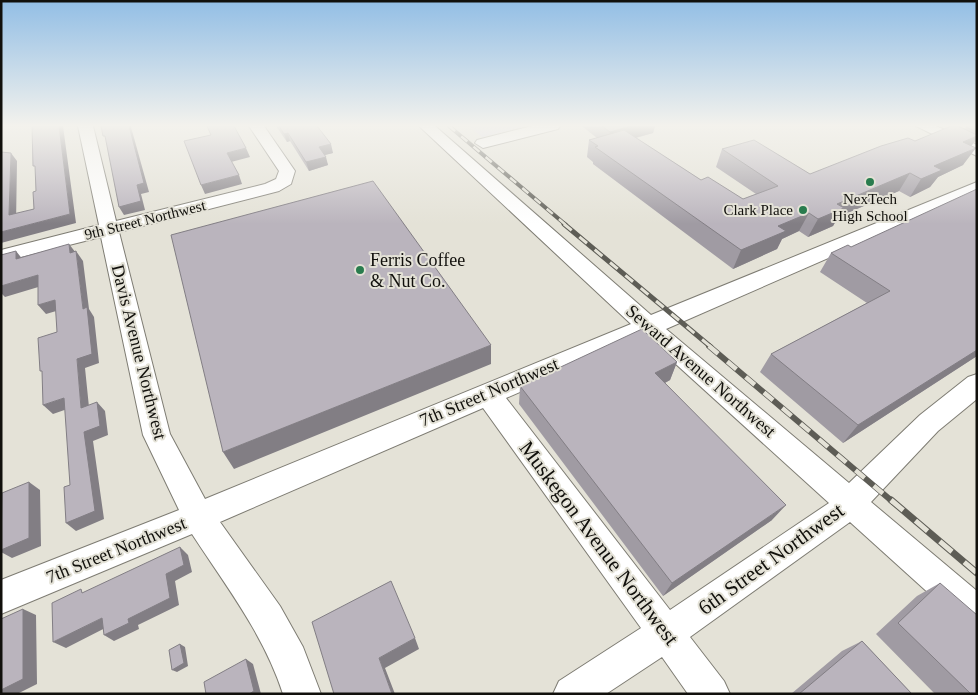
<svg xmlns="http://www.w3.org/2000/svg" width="978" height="695" viewBox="0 0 978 695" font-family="Georgia,serif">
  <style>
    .industrial { fill: #d9d4ea }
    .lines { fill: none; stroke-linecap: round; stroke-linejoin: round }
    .minor-casing { stroke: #7e7c73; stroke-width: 2 }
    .minor { fill: #fff; fill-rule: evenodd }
    .rail-far3-casing { stroke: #5d5c55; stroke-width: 4 }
    .rail-far2-casing { stroke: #5d5c55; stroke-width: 5 }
    .rail-far1-casing { stroke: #5d5c55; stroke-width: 6 }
    .rail-casing { stroke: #5d5c55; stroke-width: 7 }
    .rail-far3 { stroke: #e4e2d7; stroke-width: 2.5; stroke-dasharray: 8; stroke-linecap: butt }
    .rail-far2 { stroke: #e4e2d7; stroke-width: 3; stroke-dasharray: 10; stroke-linecap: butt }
    .rail-far1 { stroke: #e4e2d7; stroke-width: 4.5; stroke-dasharray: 12; stroke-linecap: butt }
    .rail { stroke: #e4e2d7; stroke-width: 5; stroke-dasharray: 16; stroke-linecap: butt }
    .wall { fill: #a09ba3 }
    .shaded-wall { fill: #827e84 }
    .building { fill: #bab4bd; stroke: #827e84 }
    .poi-dot { fill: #297c4e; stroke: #e4e2d7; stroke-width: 2 }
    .labels { text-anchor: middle; stroke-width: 4; stroke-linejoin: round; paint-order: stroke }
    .far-poi-label { font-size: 15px; fill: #11100c; stroke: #e4e2d7 }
    .far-street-label { font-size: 15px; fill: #11100c; stroke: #e4e2d7 }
    .poi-label { font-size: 18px; fill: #11100c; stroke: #e4e2d7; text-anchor: start }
    .street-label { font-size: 18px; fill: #11100c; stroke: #e4e2d7 }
    .near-street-label { font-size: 21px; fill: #11100c; stroke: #e4e2d7 }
  </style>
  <rect width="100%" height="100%" fill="#e4e2d7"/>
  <path class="industrial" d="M469,126H528L482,137Z"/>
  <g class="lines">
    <defs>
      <path id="minor" d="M78,126H93L116,221L265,184L276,179L279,171L249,126H264L295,171L291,184L279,191L119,232L170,434L205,499L631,324L419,126H435L651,315L977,182V193L666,329L849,483L920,415L968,377L977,374V399L938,431L871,502L977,591V631L965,626L850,522L690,637L724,681L730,694H688L662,657L606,694H553L559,681L641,628L483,408L220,522L280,606L303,647L321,694H283C264,635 226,586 192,534L1,614V580L179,510L143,435L101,237L1,262V250L99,225ZM646,337L829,503L670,610L506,398Z
        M532,126H560L558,129L483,148L475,143L477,140Z
        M916,126H936L977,145V156Z"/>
    </defs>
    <use href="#minor" class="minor-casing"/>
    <use href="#minor" class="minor"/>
    <defs>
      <path id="rail-far3" d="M449,126L566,225"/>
      <path id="rail-far2" d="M564,224L711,347"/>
      <path id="rail-far1" d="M709,346L893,502"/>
      <path id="rail" d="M891,500L977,573"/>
    </defs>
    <use href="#rail-far3" class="rail-far3-casing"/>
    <use href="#rail-far2" class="rail-far2-casing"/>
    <use href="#rail-far1" class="rail-far1-casing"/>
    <use href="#rail" class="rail-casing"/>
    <use href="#rail-far3" class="rail-far3"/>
    <use href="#rail-far2" class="rail-far2"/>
    <use href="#rail-far1" class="rail-far1"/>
    <use href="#rail" class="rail"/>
  </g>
  <path class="wall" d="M276,126H317L333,153L324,155L328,165L309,171L290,141L287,142Z
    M583,126H655L653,133L636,138L701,180L743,199L756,194L716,167L722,149L810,174L915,141L964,129L966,127L977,126V143L974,142L971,146L963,165L938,177L930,187L910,197L899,191L838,217L833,226L808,237L799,231L782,239L777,249L733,269L593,164V162L587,157L589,140L597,138L583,127Z
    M851,247L977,356L843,443L760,372L771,354L867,303L820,272L831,253Z
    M677,362L670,380L665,383L772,520L663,596L519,404L520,386Z
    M940,583L977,694H935L876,634L917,596Z
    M862,641L912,694H791L842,651Z"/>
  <path class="shaded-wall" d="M59,126H63L76,223L1,243V232L70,214Z
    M129,126H132L131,127L149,192L141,194L145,210L124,215L119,207Z
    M631,126H655L653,133L607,145L610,132Z
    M288,133L290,141L287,142L284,134Z
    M977,136V138L967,152L976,148L963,165L938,177L930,187L910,197L921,179L934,166L963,142Z
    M331,144L333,153L321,156L319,147Z
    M246,148L250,157L231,162L227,153Z
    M11,153L17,161L16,224L9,215Z
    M326,157L328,165L309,171L306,162Z
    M910,173L899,191L838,217L833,226L808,237L818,219L837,204Z
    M239,175L242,184L205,194L201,185Z
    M809,213L799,231L782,239L777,249L733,269L741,250L778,226Z
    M69,244L76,253H70Z
    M16,251L24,261L16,259Z
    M76,251L83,261L89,309L94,317L99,363L85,368L90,417L81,408L77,359L83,309Z
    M38,275L45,285L5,297L1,293V286Z
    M55,300L63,309L46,314L38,305Z
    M491,345V364L234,469L223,452Z
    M977,350V356L843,443L858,425Z
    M677,362L670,380L648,392L655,373Z
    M64,398L73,407L53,414L43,405Z
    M97,402L105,411L108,435L93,441L104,519L76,531L66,523L84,432Z
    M29,482L40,490L41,546L12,558L1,552V550Z
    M786,505L772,520L663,596L672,583Z
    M180,547L188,555L192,572L175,581L179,605L138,625L139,629L114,641L104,635L128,619L166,574Z
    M23,609L36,615L37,684L17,694H1V690Z
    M102,618L113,624L66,648L53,642Z
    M415,638L419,649L385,668L395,694H392L379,658Z
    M180,644L185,647L188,666L177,672L172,670Z
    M246,659L253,664L261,694H249Z"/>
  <path class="building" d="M32,126H59L70,214L1,232V152L11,153L9,215L34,209L33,192L36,191L35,166H33Z
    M101,126H129L144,183L137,185L141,201L119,207L105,136H103Z
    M207,126H234L246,148L227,153L239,175L201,185L184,141L211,135Z
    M279,126H317L331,144L319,147L326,157L306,162L288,133L284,134Z
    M602,126H631L610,132Z
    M951,126H958L977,135V136L963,142L976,148L934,166L942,170L921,179L910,173L837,204L844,208L818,219L809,213L778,226L786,231L741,250L595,147L598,146L589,140L624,130L701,180L708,177L743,199L778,186L722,149L754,140L810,174L881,146L908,138L915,141Z
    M977,126V132L966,127V126Z
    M373,181L491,345L223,452L171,235Z
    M977,189V350L858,425L771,354L890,291L831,253L848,245L851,247Z
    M69,244L70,253L76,251L83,309L87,307L92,354L77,359L81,408L97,402L100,426L84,432L95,511L66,523L64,487L70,485L64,398L43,405L42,371H40L38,338L57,332L55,300L38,305V275L1,286V255L16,251V259Z
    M642,329L677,362L655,373L786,505L672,583L520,386Z
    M29,482V538L1,550L2,493Z
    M180,547L184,565L166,574L170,598L128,619L129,623L104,635L102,618L53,642L52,603L81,589L82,593Z
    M391,581L415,638L379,658L392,694H334L312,622Z
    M940,583L977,615V694H971L898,623Z
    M23,609V679L1,690V619Z
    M862,641L912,694H799Z
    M180,644L184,663L172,670L169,650Z
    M246,659L254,691L249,694H206L204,682Z"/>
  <linearGradient id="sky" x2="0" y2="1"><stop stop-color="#92bee5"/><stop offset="0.56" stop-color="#f3f2ed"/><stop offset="1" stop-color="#f3f2ed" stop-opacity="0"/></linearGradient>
  <rect width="978" height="224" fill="url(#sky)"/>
  <g class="poi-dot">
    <circle cx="870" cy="182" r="5"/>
    <circle cx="803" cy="210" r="5"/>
    <circle cx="360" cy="270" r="5"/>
  </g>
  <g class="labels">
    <g class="far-poi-label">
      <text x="870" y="204">NexTech<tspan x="870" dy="17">High School</tspan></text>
      <text x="793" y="215" text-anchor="end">Clark Place</text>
    </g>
    <g class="far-street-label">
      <text transform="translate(145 220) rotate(-14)" y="5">9th Street Northwest</text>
    </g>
    <g class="poi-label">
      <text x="370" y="266">Ferris Coffee<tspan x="370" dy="21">&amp; Nut Co.</tspan></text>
    </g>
    <g class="street-label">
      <text transform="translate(139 352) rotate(76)" y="6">Davis Avenue Northwest</text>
      <text transform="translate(701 371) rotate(41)" y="6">Seward Avenue Northwest</text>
      <text transform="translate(489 392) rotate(-23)" y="6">7th Street Northwest</text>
      <text transform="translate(116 550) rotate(-22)" y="6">7th Street Northwest</text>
    </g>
    <g class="near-street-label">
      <text transform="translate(599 543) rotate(53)" y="7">Muskegon Avenue Northwest</text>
      <text transform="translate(771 559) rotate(-36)" y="7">6th Street Northwest</text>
    </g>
  </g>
  <rect width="978" height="695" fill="none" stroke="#11100c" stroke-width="5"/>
</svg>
